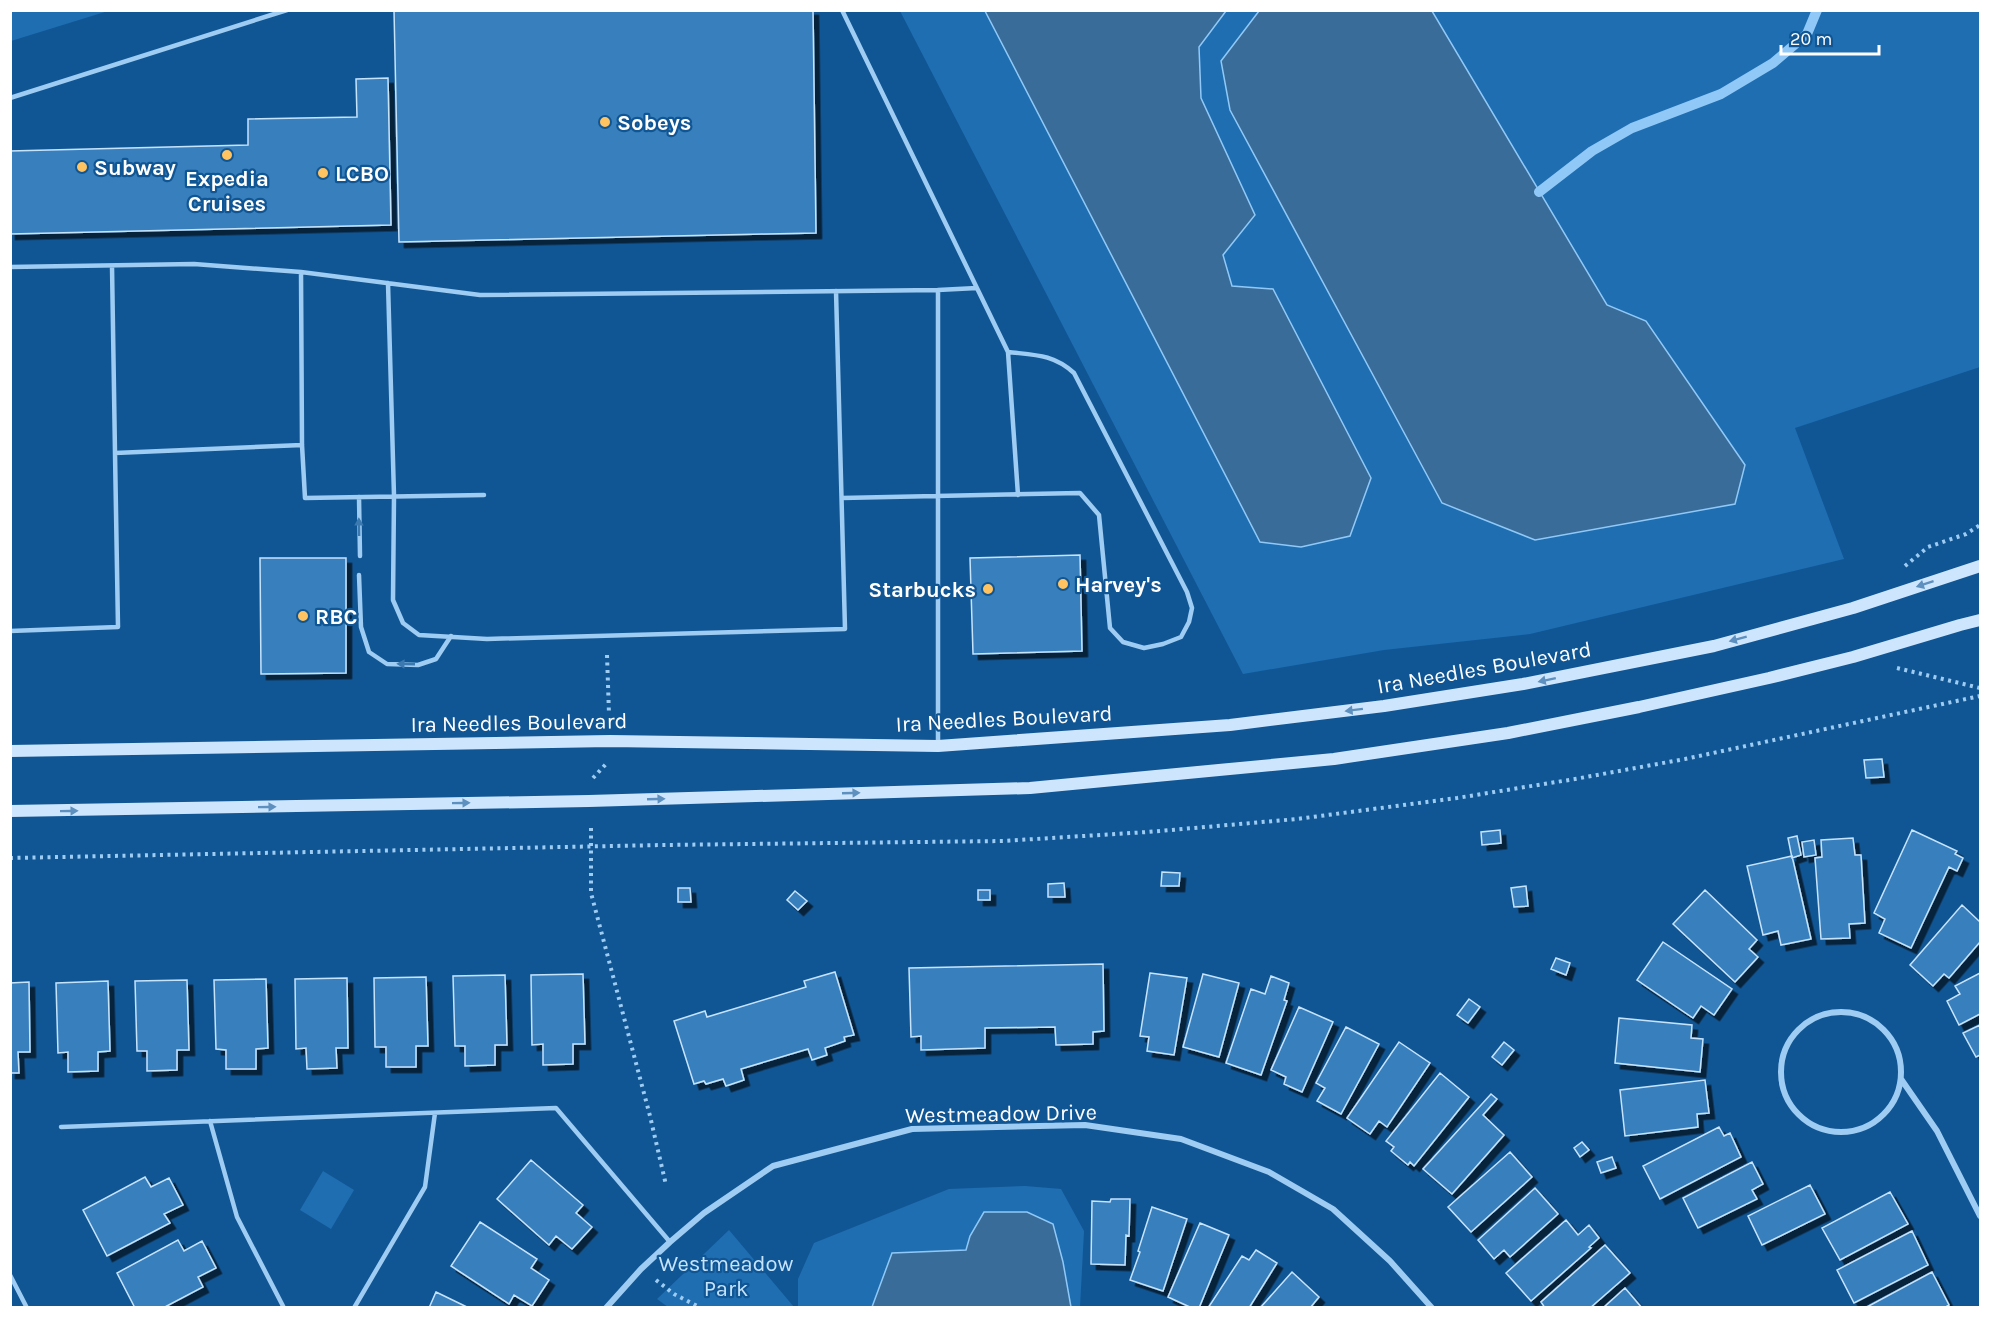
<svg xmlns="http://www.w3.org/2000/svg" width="1991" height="1318" viewBox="0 0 1991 1318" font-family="Karla,sans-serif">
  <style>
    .green { fill: #1f6eb2 }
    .water { fill: #3a6c99; stroke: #90c9f7; stroke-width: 1.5 }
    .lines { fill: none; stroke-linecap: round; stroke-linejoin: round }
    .stream { stroke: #90c9f7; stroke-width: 10 }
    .building { fill: #397fbd; stroke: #c6e4fe; stroke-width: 1.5; filter: url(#shadow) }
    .path { stroke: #9eccf3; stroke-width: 4; stroke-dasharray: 3 4.5; stroke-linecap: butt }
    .lane { stroke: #9eccf3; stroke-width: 4.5 }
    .street { stroke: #9eccf3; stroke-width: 6 }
    .secondary { stroke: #cee6fd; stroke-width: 12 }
    .oneway { fill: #3b79b0 }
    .oneway2 { fill: #5d90be }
    .poi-dot { fill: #ffc361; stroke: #115694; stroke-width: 2 }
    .labels { text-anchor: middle; stroke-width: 4.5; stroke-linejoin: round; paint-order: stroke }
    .poi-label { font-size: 22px; font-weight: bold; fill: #fff; stroke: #115694; text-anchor: start }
    .street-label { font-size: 22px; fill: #fff; stroke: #115694 }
    .park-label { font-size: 22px; fill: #c6e4fe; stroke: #115694 }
  </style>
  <defs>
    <filter id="shadow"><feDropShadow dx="5.5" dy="5.5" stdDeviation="0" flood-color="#0009"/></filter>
  </defs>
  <rect width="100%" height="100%" fill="#115694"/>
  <path class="green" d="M11,10H108V11L11,41Z
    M900,11H985L1260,542L1273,290L1232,286L1223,255L1255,215L1201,98L1199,47L1226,11H1259L1221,61L1442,503L1646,321L1607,305L1432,11H1980V367L1795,428L1844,559L1530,634L1384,650L1243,674Z
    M323,1171L354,1190L331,1229L300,1210Z
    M1025,1186L1061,1189L1084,1231L1080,1307H1071L1063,1262L970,1236L966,1250L892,1253L873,1307H876L798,1308V1279L814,1243L949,1189Z
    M729,1230L794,1307H668L657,1299Z"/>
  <path class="water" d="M985,11H1226L1199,47L1201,98L1255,215L1223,255L1232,286L1273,289L1371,478L1350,536L1301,547L1260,542Z
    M1259,11H1432L1607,305L1646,321L1745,465L1735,504L1535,540L1442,503L1230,110L1221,61Z
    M984,1212H1027L1053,1224L1063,1262L1071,1307H872L892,1253L966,1250L970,1236Z"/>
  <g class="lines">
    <path class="stream" d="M1539,192L1592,151L1632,128L1721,94L1773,63L1807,34L1817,10"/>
  </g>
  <path class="building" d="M394,10H813L816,233L399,242Z
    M388,78L391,225L10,234V151L248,145V119L357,117L356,79Z
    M1080,555L1082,651L973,654L970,558Z
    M260,558H346V673L261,674Z
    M1882,759L1884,777L1866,778L1864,760Z
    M1500,830L1501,843L1482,845L1481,832Z
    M1912,830L1957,851L1955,854L1963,858L1957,871L1949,867L1911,948L1879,933L1885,919L1874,913Z
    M1797,836L1801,855L1792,858L1788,838Z
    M1853,838L1855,855H1861L1865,923L1849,924L1850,938L1821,939L1815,858L1822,857L1821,840Z
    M1814,840L1816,855L1804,857L1802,842Z
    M1792,856L1811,939L1781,945L1778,931L1763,935L1747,866Z
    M1162,872L1180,873L1179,886H1161Z
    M1064,883L1065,897H1048V884Z
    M1526,886L1528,906L1514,907L1511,888Z
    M678,888H690L691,902H678Z
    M978,890H990V900H978Z
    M1705,890L1757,940L1749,949L1758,957L1735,982L1673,924Z
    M795,891L807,901L798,910L787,900Z
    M1962,905L1980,922V942L1949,978L1944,974L1933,986L1910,965Z
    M1663,942L1732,989L1714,1015L1701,1006L1693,1018L1637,980Z
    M1556,958L1570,963L1566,975L1551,969Z
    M1103,964L1104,1031L1093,1032V1044L1056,1045L1055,1027L985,1028V1048L921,1050V1036L911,1037L909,968Z
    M835,972L854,1035L844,1037L845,1041L825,1048L827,1055L812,1060L808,1049L741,1069L744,1080L726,1086L723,1079L706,1084L704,1081L694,1084L674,1021L705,1011L707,1017L806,987L804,981Z
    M1150,973L1187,978L1174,1055L1147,1051L1149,1037L1140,1036Z
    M1980,973V1014L1959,1025L1947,1001L1960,994L1955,986Z
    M583,974L585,1044H573V1064L543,1065V1044L532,1045L531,975Z
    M1203,974L1239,983L1219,1057L1183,1047Z
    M505,975L507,1045H495V1065L465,1066V1046H455L453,976Z
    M1271,976L1289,983L1284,1000L1287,1001L1261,1075L1226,1063L1251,989L1265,994Z
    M426,977L428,1046H416V1067H386V1047H375L374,978Z
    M347,978L348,1048H336L337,1068L307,1069L306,1048L296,1049L295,979Z
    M266,979L268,1048L256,1049V1069H226V1050L216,1049L214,980Z
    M187,980L189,1050H177V1070L147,1071V1051H137L135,981Z
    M108,981L110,1051L98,1052V1071L68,1072V1052L58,1053L56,983Z
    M29,982L30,1052H18L19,1073H10V983Z
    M1469,999L1480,1007L1468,1023L1457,1015Z
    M1299,1007L1333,1022L1302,1092L1284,1084L1286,1077L1271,1070Z
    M1619,1018L1692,1025L1691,1038L1703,1039L1700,1072L1615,1063Z
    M1980,1025V1055L1976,1057L1963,1033Z
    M1346,1027L1379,1044L1341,1114L1317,1101L1325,1088L1316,1083Z
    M1399,1042L1430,1063L1387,1127L1379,1121L1370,1134L1347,1118Z
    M1504,1042L1514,1050L1502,1065L1492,1057Z
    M1440,1073L1469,1097L1414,1166L1410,1162L1408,1165L1391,1151L1394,1147L1386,1141Z
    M1705,1080L1709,1113L1697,1114L1698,1127L1625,1136L1620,1090Z
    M1491,1094L1497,1099L1483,1115L1504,1135L1452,1194L1423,1169Z
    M1719,1127L1724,1136L1730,1133L1741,1157L1660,1199L1643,1166Z
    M1582,1142L1589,1150L1580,1157L1574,1148Z
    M1510,1152L1532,1177L1471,1232L1448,1207Z
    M1612,1157L1616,1168L1601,1173L1597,1162Z
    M531,1160L583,1205L576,1213L592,1227L572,1249L556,1236L549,1245L497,1199Z
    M1752,1162L1763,1184L1752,1190L1757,1199L1698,1228L1683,1198Z
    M145,1177L151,1187L169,1178L183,1205L164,1214L170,1223L107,1256L83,1210Z
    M1810,1185L1825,1214L1762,1245L1748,1216Z
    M1535,1188L1558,1214L1510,1257L1504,1250L1494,1259L1478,1240Z
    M1890,1192L1908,1224L1840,1260L1822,1228Z
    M1111,1199H1130L1129,1236L1126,1235L1125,1265L1091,1264L1092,1201L1110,1202Z
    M1152,1207L1187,1219L1163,1291L1130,1280L1140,1252L1138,1251Z
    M1566,1220L1578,1235L1589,1225L1599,1238L1589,1247L1591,1248L1531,1301L1506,1273Z
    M480,1222L537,1259L531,1268L549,1280L532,1306L514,1295L509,1304L451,1266Z
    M1200,1223L1229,1235L1199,1308H1192L1168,1297Z
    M1912,1231L1928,1265L1854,1303L1837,1270Z
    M178,1240L184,1251L202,1241L216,1268L198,1277L203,1287L163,1308H135L117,1273Z
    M1605,1245L1630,1273L1590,1308H1545L1541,1302Z
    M1256,1250L1277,1263L1249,1308H1208L1242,1256L1249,1260Z
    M1292,1272L1319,1297L1310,1308H1260Z
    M1932,1272L1949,1305L1944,1308H1865Z
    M1625,1288L1642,1308H1603Z
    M436,1292L469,1308H429Z"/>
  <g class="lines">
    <path class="path" d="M1905,566L1928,547L1966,534L1980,525
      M607,655L609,714
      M1897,668L1980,688
      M593,778L606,764
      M591,828V893L650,1116L666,1185
      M10,858L663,845L1003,841L1148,832L1297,819L1457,798L1575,779L1685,759L1980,696
      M656,1280L674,1294L701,1308"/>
    <path class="lane" d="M842,10L1008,352L1018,495
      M10,98L287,10
      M112,266L115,453
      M10,267L194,264L301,272L480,295L938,290V744
      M301,272L302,445L305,498L484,495
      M388,283L394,496L393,600L403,623L419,635L487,639L845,629L836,291
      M938,290L977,288
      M359,497L360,556
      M842,498L1080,493L1099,515L1110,628L1123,642L1144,648L1163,644L1181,637L1189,622L1192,608L1187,592L1074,373C1053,354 1034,355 1008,352
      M359,575L361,627L369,652L387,664L418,665L436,659L451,636
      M10,631L118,627L115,453L302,445
      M210,1121L237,1217L284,1308
      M61,1127L556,1108L670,1242
      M10,1275L27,1308
      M354,1308L425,1187L435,1113"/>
    <path class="street" d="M1781 1072a60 60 0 1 1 120 0a60 60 0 1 1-120 0Z
      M1901,1079L1937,1131L1980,1216
      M606,1308L641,1269L670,1242L704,1213L773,1166L912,1129L1085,1125L1181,1139L1269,1172L1333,1209L1390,1261L1432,1308"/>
    <path class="secondary" d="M10,751L610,741L938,746L1230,725L1384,706L1523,684L1714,646L1853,608L1980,566
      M10,811L589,801L1030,788L1334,759L1508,733L1639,707L1769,678L1853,657L1960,625L1980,620"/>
  </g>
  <defs><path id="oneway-solid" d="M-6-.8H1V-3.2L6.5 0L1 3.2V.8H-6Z" transform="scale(1.5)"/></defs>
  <g class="oneway">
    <use href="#oneway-solid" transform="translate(359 527) rotate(-91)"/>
    <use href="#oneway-solid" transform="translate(406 664) rotate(-178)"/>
  </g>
  <g class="oneway2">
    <use href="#oneway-solid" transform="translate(1925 584) rotate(162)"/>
    <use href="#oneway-solid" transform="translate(1738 639) rotate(165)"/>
    <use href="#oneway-solid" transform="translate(1547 680) rotate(168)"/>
    <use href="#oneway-solid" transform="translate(1354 710) rotate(173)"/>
    <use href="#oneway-solid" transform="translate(851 793) rotate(-2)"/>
    <use href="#oneway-solid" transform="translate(656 799) rotate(-2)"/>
    <use href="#oneway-solid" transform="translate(461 803) rotate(-1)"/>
    <use href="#oneway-solid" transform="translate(267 807) rotate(-1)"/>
    <use href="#oneway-solid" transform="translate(69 811) rotate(-1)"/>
  </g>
  <g class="poi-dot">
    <circle cx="605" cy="122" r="6"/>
    <circle cx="227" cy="155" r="6"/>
    <circle cx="82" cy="167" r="6"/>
    <circle cx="323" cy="173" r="6"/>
    <circle cx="1063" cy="584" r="6"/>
    <circle cx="988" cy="589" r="6"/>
    <circle cx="303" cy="616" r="6"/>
  </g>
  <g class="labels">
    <g class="poi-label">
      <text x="617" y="130">Sobeys</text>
      <text x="94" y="175">Subway</text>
      <text x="335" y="181">LCBO</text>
      <text x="227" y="186" text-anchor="middle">Expedia<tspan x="227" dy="25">Cruises</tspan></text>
      <text x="1075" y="592">Harvey's</text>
      <text x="976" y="597" text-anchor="end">Starbucks</text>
      <text x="315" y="624">RBC</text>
    </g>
    <g class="street-label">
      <text transform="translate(1484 667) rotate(-10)" y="8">Ira Needles Boulevard</text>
      <text transform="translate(1004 718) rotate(-3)" y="8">Ira Needles Boulevard</text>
      <text transform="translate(519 722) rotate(-1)" y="8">Ira Needles Boulevard</text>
      <text transform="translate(1001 1113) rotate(-1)" y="8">Westmeadow Drive</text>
    </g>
    <g class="park-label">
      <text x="726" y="1271">Westmeadow<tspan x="726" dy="25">Park</tspan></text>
    </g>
  </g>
  <rect width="1991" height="1318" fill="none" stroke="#ffffff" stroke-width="24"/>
  <path d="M1781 45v9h98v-9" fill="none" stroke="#ffffff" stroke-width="3"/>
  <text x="1790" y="45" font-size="18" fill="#ffffff" stroke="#115694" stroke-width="4.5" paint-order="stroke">20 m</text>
</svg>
